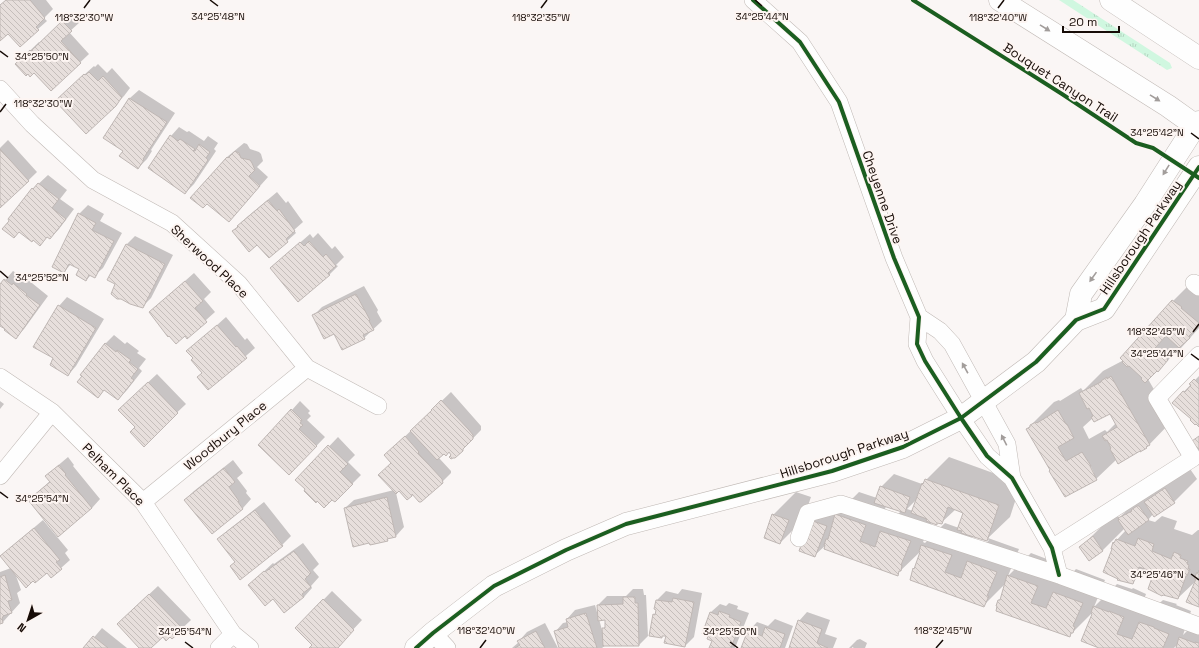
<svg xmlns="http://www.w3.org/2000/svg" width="1199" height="648" viewBox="0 0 1199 648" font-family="'Space Grotesk',sans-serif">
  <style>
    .grass { fill: url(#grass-tufts) }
    .shadow { fill: #0003; fill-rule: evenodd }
    .building { fill: url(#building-back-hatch); stroke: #bfb7b4 }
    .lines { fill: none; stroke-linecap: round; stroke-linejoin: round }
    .street-casing { stroke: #c0b9b5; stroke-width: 18 }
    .secondary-casing { stroke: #c0b9b5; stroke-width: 23 }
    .primary-casing { stroke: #c0b9b5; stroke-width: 23 }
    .street { stroke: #fefefe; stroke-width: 17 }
    .secondary { stroke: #fefefe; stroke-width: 22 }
    .primary { stroke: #fefefe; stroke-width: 22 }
    .cycleway-casing { stroke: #fdf5f2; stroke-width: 6 }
    .cycleway { stroke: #1b5e20; stroke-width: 4 }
    .oneway { fill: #a29d9b }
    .ticks { fill: none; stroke: #170c07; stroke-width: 1.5 }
    .labels { text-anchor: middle; stroke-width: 4; stroke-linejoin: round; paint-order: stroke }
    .street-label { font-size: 13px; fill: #170c07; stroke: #fdf5f2 }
    .ticks-label { font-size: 10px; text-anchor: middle; fill: #170c07; stroke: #fdf5f2; stroke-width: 4; stroke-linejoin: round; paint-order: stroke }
  </style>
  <defs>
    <pattern id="grass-tufts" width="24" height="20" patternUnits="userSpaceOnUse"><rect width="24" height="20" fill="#d0f7e0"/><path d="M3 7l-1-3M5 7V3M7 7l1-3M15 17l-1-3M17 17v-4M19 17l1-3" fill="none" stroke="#b2d3bf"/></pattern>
    <pattern id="building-back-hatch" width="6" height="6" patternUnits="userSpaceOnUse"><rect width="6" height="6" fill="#e7dfdc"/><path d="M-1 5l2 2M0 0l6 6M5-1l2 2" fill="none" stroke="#c5bebb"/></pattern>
  </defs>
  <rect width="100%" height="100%" fill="#faf6f5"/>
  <path class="grass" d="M1059,0H1073L1170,63L1172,68L1167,70Z"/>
  <path class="shadow" d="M6,0H46L53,9L44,18L47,21L38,29L8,33L0,40V6Z
    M72,13L80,22L69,32L89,54L51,90L34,72L16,64L39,42L40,43Z
    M98,64L107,73L112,68L130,88L124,96L86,133L65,92L94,66L95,67Z
    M139,90L175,113L151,150L152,151L147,159L138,168L124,151L104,138L130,98Z
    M179,127L187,132L189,131L204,141L208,136L218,143L214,149L216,151L194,184L185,193L171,136Z
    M8,140L37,172L0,208V148Z
    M244,143L247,144L250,149L259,152L261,154L263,161L257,167L268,177L229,221L207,202L192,197L227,157Z
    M48,175L67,190L60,199L74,209L59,229L50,238L48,236L40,245L9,219L33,189Z
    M277,192L286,203L288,201L303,222L294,230L296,233L269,257L258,244L233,231L247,217Z
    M88,205L104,214L100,221L122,233L103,268L94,276L91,275L86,280L80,269L71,264L64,272L79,214Z
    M318,233L332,249L335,246L344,257L336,265L338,266L329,275L271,268L310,234L313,238Z
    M135,236L173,255L151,298L142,307L117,284L126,245Z
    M13,271L21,276L22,275L48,296L24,329L16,337L0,325V286Z
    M194,273L211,292L204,299L215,312L187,337L159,304Z
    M1196,278L1199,281V328L1181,348L1148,379L1172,421L1146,448L1117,459L1096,479L1051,470L1027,429L1054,402L1059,400L1060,401L1081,388L1083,391L1103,371L1122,361L1173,301ZM1110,412L1116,423L1107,432L1105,430L1089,439L1083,427L1093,418ZM1088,461L1094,473H1092L1086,462Z
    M364,286L378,310L377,312L382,321L364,338L334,333L314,315L322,307Z
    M67,297L104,319L76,366L68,375L59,306Z
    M226,317L245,340L247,338L255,348L208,389L203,373L188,351Z
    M114,335L125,344L127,342L139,351L137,353L146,359L139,368L142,371L127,390L118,399L105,389L98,397L105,344Z
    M157,374L186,404L167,422L137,427L128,401Z
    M1199,376V425L1173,403Z
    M451,392L481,426V430L455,457L449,451L444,453L439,458L451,471V473L442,482L412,495L399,490L396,493L404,527L396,536L390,537L387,540L345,508L354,500L394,490L392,462L394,447Z
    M0,401L4,404L0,409Z
    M300,401L310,411L308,413L311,416L307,420L325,437L298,465L292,410Z
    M338,437L355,455L348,462L361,475L335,501L297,480Z
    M68,457L74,465L73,466L100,499L92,508L29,500L50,481L55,468Z
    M949,457L1021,483L1010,517L988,538L1019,549L1008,576L1031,553L1060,564L1063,583L1076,569L1105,580L1094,607L1117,584L1132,589L1133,588L1146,594L1140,611L1148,614L1163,600L1177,604L1176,605L1191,611L1183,635L1199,619V648H1177L1178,644L1174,648H1103L1093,612L1069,636L999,600L1001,598L1006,583L983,606L914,569L916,566L922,550L897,574L827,544L815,555L809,521L848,503L859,492L877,498L881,487L894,474L922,484ZM917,499L913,511L907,509ZM886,506L901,511L891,522L882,519ZM956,509L964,512L959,528L945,523L925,543L923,542L932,522L941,523ZM973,535L989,540L977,552L968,549Z
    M233,460L243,473L237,478L247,491L246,493L251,499L243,508L212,532L185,500L194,491Z
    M1188,466L1197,479L1174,502L1153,514L1148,520L1155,522L1162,516L1177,521L1174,529L1192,535L1198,530H1199V606L1197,580L1178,598L1155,572L1147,569L1132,583L1113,548L1114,543L1126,530L1125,528L1103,550L1090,559L1081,547L1104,524L1117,514L1119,518L1142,495Z
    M796,492L811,497L803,520L780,543L773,515Z
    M264,502L291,536L282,545L236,562L219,539L227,531Z
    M43,520L68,550L65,553L70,560L61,568L47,571L34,580L15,573L21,590L17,593L20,603L3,622L0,623V572L11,568L10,548Z
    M303,543L319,564L313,570L319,577L311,586L312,588L304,597L273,598L249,585L273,563L274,564Z
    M158,586L191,620L172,638L170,636L163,635L149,648H141L127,615Z
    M633,589H643L644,595H646L648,636L639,645H606L602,648H560L555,632L563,623L568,622L567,619L575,610L595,605L598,616V605L607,596H626ZM599,619H605L606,626L602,630Z
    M682,589L702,593L694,637L685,646L667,636L664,635L661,637L654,615L657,609H655L657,600L666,591L678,594Z
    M332,591L362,620L336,648H311L313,645L296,628Z
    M729,603L738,606L737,609L749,613L735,648H710L713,641L709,636L703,633L711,612L720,604L726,606Z
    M807,612L830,620L825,634L837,638L833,648H790L799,621Z
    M775,619L793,626L785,648H742L749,631L757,622L768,626Z
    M545,623L558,648H512L519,642V641L527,632Z
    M102,628L127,648H85Z
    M860,639L867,643L865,648H854L852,647V648H849L857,640Z"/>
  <path class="building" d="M6,0H30L45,18L36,27L39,30L20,47L8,34L0,41V5Z
    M62,21L72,31L61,41L81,63L51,91L34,73L30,77L28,74L26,76L15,64L30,50L31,51Z
    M89,72L98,81L103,76L122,97L116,106L86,134L55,101L84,74L85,75Z
    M129,98L167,122L143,159L144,160L138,169L119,156L123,151L103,138Z
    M170,135L178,141L180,139L195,149L193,151H195L199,144L210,152L206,158L208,160L185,194L148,168Z
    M0,149L29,181L0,208Z
    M235,151L239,153L241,158L250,160L252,163L255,170L249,176L260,186L229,222L207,204L203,208L190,198L227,157L228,158Z
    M38,183L59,199L52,208L66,219L50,239L47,237L40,246L33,240L32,242L19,232L14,238L2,229L9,221L8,219L32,188L33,189Z
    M268,200L277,211L279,209L295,231L286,239L288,242L269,258L257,245L249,252L232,231L238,227L237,226Z
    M78,213L96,223L92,230L114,241L95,278L89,275L86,281L76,275L79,269L69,264L64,273L52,267Z
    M309,241L323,257L326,254L336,266L328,273L330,275L298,302L270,268L300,242L304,246Z
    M126,244L165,264L143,308L130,304L121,299H117L111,294L115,284L107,280Z
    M4,279L12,285L13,283L27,294L26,295L40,305L16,339L4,330L5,329L0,326V284Z
    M185,281L203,301L195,308L207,322L187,339L185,336L176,344L169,336L168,337L149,312Z
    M356,294L370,320L369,321L374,330L363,335L365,339L342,350L334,334L324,339L312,315Z
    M1172,300L1182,307L1181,308L1199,323V326L1189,336L1190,338L1179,348L1166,336L1155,348L1168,360L1158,372L1157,371L1145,383L1141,379L1142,378L1129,366L1127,367L1122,362L1123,361L1120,358Z
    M58,305L96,328L68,376L50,365L53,358L33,347Z
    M217,325L236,347L237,346L247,358L208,390L197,377L202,373L191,360L193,358L186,351Z
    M105,343L116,352L117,350L131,360L129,362L138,369L131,378L134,380L118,400L104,390L98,398L77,382L82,376L80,375Z
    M1111,376L1150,445L1146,447L1147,448L1140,452V451L1118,464L1110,449L1111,448L1107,440L1105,441L1102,436L1117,427L1110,414L1094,422L1091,417L1093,416L1089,408L1087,409L1079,393L1101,382V381L1107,377V379Z
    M1194,379L1199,384V427L1196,424L1195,425L1190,420L1191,419L1172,403L1183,391L1185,392L1191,385L1189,384Z
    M148,382L178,413L144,447L130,432L135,427L118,410Z
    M441,400L469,430L473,435V439L463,449V451L455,458H453L451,459L449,457L451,455L449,452L446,456L444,454L437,460L410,431L432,410H431Z
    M291,409L302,420L300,423L303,425L299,429L317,446L289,475L258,445Z
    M1058,410L1066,424H1067L1074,438L1058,447L1066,461L1082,452L1091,466H1090L1097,480L1065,497L1049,471L1050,470L1026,429L1030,427V425L1036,422L1037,423Z
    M405,436L419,452L418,453L442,479L443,483L421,502H419L412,494V496L407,500L399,491L396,494L378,475L391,463L384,455Z
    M1199,436V450L1192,441Z
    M328,445L348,464L340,472L353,484L335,502L332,500L324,508L317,501L316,503L304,491L305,489L295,480Z
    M59,465L66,474L65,475L92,508L58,537L28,500L50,482L45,476Z
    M224,468L235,482L229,487L239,501L238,502L243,509L212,534L184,500Z
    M925,479L999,505L987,541L961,533L962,531L957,530L963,513L948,507L942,524L937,523V525L926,521L927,519L911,513L922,483L923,484Z
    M880,486L910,497L905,513L874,503Z
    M1165,488L1175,503L1154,517L1144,502Z
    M387,497L396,537L387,539L388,541L370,545L369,543L353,547L344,508Z
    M1137,506H1139L1149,520L1128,535L1118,520H1119L1118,518L1132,511L1131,510Z
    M255,510L283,546L240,580L230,566L235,562L217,539Z
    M772,514L789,520L780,544L764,538Z
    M835,514L866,525L860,541L875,547L880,531L911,541L901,565H902L901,571H899L898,576L824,549L825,545H824L826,539H828Z
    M810,520L827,526L815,557L799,551Z
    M34,528L60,560L56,562L62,569L51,578L47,573L35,583L33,581L26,588L0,556Z
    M1093,536L1103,551L1089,561L1079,547Z
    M1138,538L1154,544L1152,551L1171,559L1174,552L1181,555L1180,558L1188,561L1187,564L1189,565L1188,569H1190L1187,576H1186L1178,599L1163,595L1162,596L1148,589L1154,572L1139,567L1133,584L1117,580L1118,579L1103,572L1112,549H1111L1113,542L1114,543L1116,539L1135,546Z
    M921,545L952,555L945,572L961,578L967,561L997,572L987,596H989L984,607L910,580L913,568L914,569L920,552L919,551Z
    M294,551L311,573L305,579L311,587L302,594L304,597L284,613L273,599L265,606L248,585L264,571L265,572Z
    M1199,570V607L1186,602L1196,579H1194L1197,572L1198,573Z
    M5,575L12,600L8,601L12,613L3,616V617L2,618L3,623L0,624V577Z
    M1007,575L1038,586L1031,603L1046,608L1053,592L1083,603L1073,626L1075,627L1073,633H1071L1070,637L996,611L997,606H996L998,600H1000Z
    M149,594L183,629L172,639L170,637L166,641L163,637L151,648H139L117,624Z
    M623,597H635V603H638L639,646H603L602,628H605V620L598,621L597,605L623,604Z
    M673,598L694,602L685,647L664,643L666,636H662V638L649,636L653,614L655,615L656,610L654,609L656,600L672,602Z
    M323,599L354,630L338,648H309L312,645L295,628Z
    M1093,606L1109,612V611L1124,617L1117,634L1132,639L1139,622L1154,627V628L1169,634L1163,648H1099L1081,641L1092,614L1091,613Z
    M719,611L730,615L729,617L741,622L731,648H709L712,641L707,639L708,636L702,634L710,612L718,615Z
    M586,613L597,648H559L554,631L568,627L566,619Z
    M798,620L822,629L817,643L828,648H789Z
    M765,627L785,634L780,648H741L748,630L762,636Z
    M536,631L545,648H515L520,645L517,641Z
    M93,636L108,648H83Z
    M1179,637L1195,643V642L1199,643V648H1176Z"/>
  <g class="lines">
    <defs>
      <path id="street" d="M753,0L800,42L839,102L894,258L919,317L917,344L925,361L961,418L987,456L1012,478L1052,548L1059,575
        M0,89L32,124L93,180L172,223L239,284L307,368L378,406
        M1194,283L1199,287
        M919,317L940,331L952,344L1007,444L1012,478
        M0,377L52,412L143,502L233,634L250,648
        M0,476L52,412
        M143,502L307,368
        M799,538L808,513L841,504L1059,575L1199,626
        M1052,548L1193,458L1157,398L1199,355
        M433,633L447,648
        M219,648L233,634"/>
      <path id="secondary" d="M1076,320L1081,294L1145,204L1195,126L1199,122
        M416,648L433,633L494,586L566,550L626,524L832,471L903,447L961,418L1036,362L1076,320L1104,309L1199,167"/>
      <path id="primary" d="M1000,0L1168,106L1199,128
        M1111,0L1199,58"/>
    </defs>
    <use href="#street" class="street-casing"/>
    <use href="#secondary" class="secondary-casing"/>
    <use href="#primary" class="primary-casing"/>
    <use href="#street" class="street"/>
    <use href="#secondary" class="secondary"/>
    <use href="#primary" class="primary"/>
    <defs>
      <path id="cycleway" d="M753,0L800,42L839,102L894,258L919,317L917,344L925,361L961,418L987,456L1012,478L1052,548L1059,575
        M913,0L1062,94L1136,143L1153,148L1199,178
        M416,648L433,633L494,586L566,550L626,524L832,471L903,447L961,418L1036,362L1076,320L1104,309L1199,167"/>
    </defs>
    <use href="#cycleway" class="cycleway-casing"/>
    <use href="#cycleway" class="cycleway"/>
  </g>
  <defs><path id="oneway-solid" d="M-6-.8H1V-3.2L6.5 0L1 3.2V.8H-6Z"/></defs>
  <g class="oneway">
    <use href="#oneway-solid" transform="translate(1045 28) rotate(32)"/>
    <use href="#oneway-solid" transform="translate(1155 98) rotate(32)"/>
    <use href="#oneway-solid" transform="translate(1166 170) rotate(122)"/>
    <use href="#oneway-solid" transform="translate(1093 277) rotate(125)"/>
    <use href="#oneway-solid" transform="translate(965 368) rotate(-119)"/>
    <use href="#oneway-solid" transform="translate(1004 440) rotate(-117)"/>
  </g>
  <path class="ticks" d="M210,0L218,6M755,0L762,6M84,8L90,0M541,8L547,0M998,8L1004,0M0,51L8,57M0,112L6,104M1191,133L1199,139M0,271L8,278M1193,332L1199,324M1191,354L1199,360M0,492L8,498M1191,574L1199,580M185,642L193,648M730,642L738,648M480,648L486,640M936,648L943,640"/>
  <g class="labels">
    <g class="street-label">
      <text transform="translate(1061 82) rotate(33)" y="5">Bouquet Canyon Trail</text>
      <text transform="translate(883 197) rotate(71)" y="5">Cheyenne Drive</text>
      <text transform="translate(1140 237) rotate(-56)" y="5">Hillsborough Parkway</text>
      <text transform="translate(210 261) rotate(43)" y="5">Sherwood Place</text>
      <text transform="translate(225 435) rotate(-39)" y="5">Woodbury Place</text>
      <text transform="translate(844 453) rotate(-18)" y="5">Hillsborough Parkway</text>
      <text transform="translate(114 474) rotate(45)" y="5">Pelham Place</text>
    </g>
  </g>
  <g class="ticks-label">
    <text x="218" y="20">34°25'48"N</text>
    <text x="762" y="20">34°25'44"N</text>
    <text x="84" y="21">118°32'30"W</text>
    <text x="541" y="21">118°32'35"W</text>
    <text x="998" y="21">118°32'40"W</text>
    <text x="42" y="60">34°25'50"N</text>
    <text x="43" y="107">118°32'30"W</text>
    <text x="1157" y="136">34°25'42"N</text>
    <text x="42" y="281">34°25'52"N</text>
    <text x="1156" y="335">118°32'45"W</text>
    <text x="1157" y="357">34°25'44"N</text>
    <text x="42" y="502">34°25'54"N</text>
    <text x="1157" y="578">34°25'46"N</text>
    <text x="486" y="634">118°32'40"W</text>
    <text x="943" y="634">118°32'45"W</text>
    <text x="185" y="635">34°25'54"N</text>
    <text x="730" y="635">34°25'50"N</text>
  </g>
  <g transform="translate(28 620) rotate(219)" stroke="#fdf5f2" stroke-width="3" paint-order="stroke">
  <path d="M0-3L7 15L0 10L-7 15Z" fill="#170c07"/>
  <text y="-6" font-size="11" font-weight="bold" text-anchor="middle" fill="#170c07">N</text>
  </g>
  <path d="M1063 26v6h56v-6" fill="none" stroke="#170c07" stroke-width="2"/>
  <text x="1069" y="26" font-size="12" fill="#170c07" stroke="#fdf5f2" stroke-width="3" paint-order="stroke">20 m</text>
</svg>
